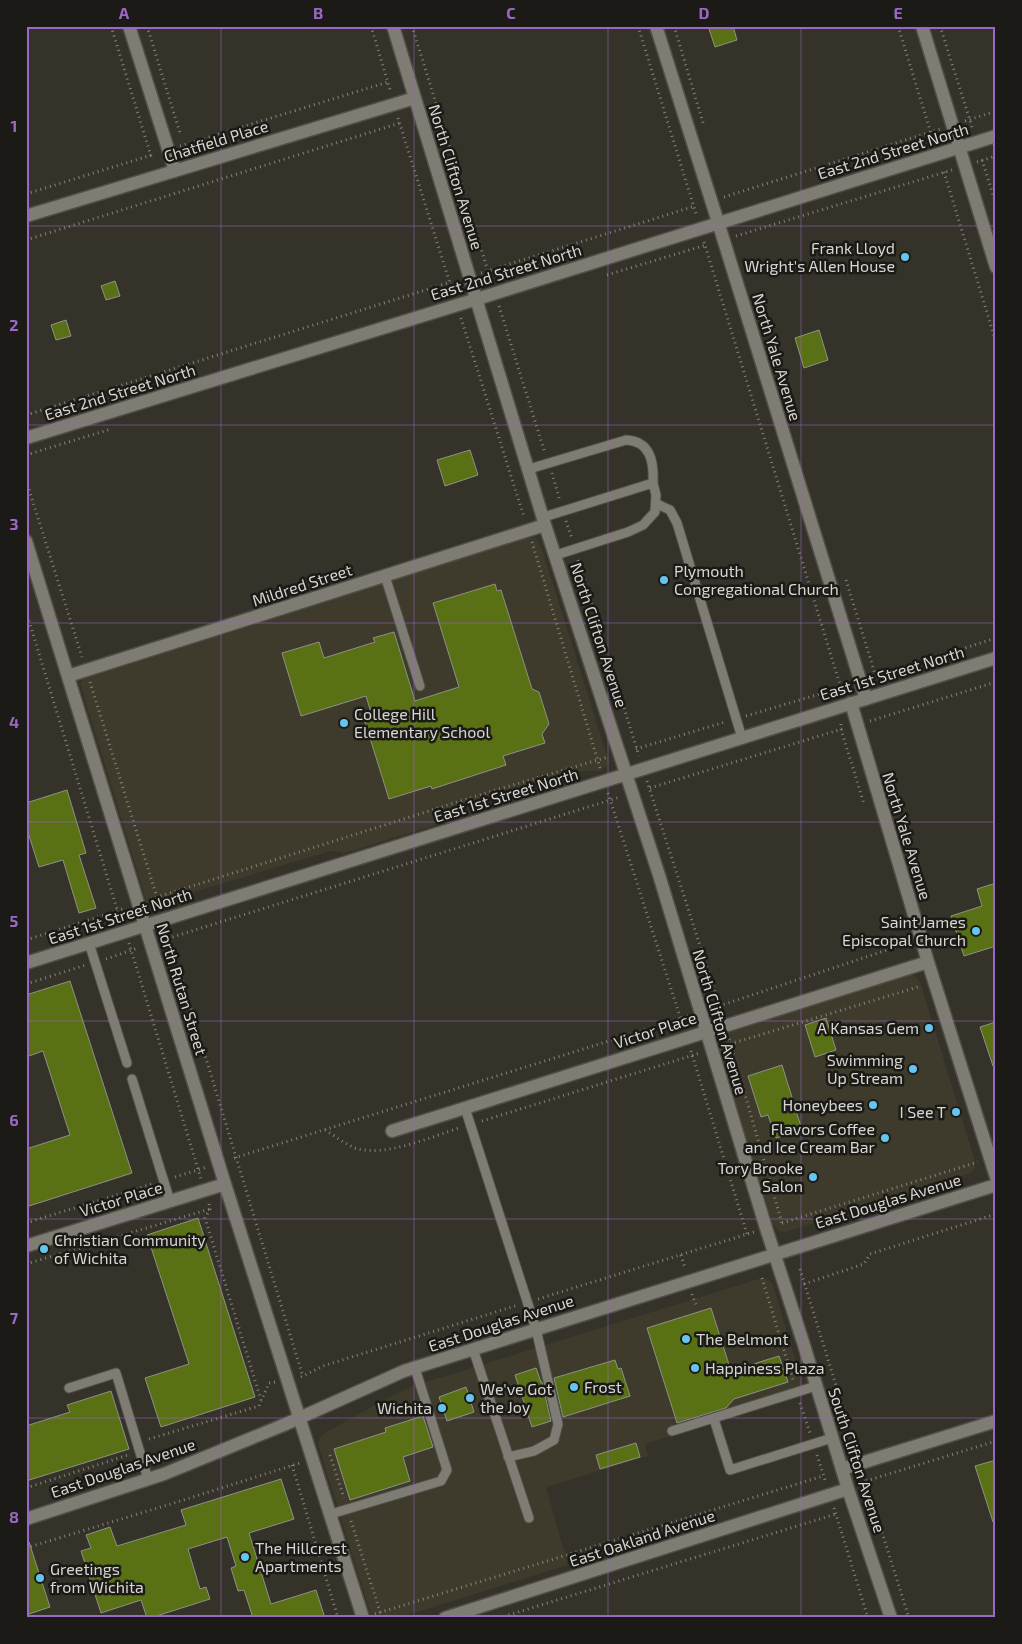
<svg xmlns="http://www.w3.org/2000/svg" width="1022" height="1644" viewBox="0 0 1022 1644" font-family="'Exo 2',sans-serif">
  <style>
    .built { fill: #3e3b2c }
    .building { fill: #597015; stroke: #8e9187 }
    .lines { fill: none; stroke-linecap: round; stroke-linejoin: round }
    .service-casing { stroke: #504f47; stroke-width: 11 }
    .minor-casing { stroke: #504f47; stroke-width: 15 }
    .tertiary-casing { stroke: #504f47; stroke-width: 15 }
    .secondary-casing { stroke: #504f47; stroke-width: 15 }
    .path { stroke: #85837c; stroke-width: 3; stroke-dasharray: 1 4; stroke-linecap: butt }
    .service { stroke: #7f7d73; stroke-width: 9 }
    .minor { stroke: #7f7d73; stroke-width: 12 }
    .tertiary { stroke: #7f7d73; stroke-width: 12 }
    .secondary { stroke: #7f7d73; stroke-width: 12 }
    .grid { fill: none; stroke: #9b68c5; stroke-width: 1; stroke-opacity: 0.55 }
    .poi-dot { fill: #65c5ee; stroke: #1b1a16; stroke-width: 2 }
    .labels { text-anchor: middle; stroke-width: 5; stroke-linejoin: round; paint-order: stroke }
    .street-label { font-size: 16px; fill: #d7d6d1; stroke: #1b1a16 }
    .poi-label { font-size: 16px; fill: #d7d6d1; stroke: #1b1a16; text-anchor: end }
    .neatline { fill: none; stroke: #9b68c5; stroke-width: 2 }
    .grid-label { font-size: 16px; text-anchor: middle; font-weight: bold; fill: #9b68c5 }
  </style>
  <rect width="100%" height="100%" fill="#343229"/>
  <path class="built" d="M528,538H536L542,549L609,762L606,767L600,771H576L467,806L460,813L448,821L345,853L330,851L321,854L184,895L171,907L163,910H153L148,906L80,683L84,679Z
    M909,973L916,977L920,982L974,1158L975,1168L971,1173L786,1232L779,1231L773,1224L718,1048L719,1038L724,1032Z
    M762,1278L769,1280L773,1285L806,1395L645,1444L648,1456L546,1487L568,1565L398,1618H372L318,1444L320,1438L326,1432L397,1393L413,1386Z"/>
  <path class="building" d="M708,26H733L737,40L715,47Z
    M115,281L120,296L106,300L101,286Z
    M66,320L71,336L56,340L51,325Z
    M819,330L828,360L804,368L795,338Z
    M470,450L478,475L445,486L437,460Z
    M495,584L497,591L501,590L532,689L539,692L549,724L542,734L545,743L503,756L506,765L432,789L431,786L389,799L365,722L373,719L366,696L301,716L282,653L319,642L324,658L375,642L373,638L394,632L415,701L459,687L433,603Z
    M67,790L86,853L79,855L96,908L79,913L63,860L39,867L26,826V803Z
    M996,883V946L964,956L951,916L982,906L977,889Z
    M70,981L132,1173L26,1207V1149L70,1135L43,1051L26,1057V995Z
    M826,1018L836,1050L815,1057L805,1025Z
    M996,1022V1066H993L980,1027Z
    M782,1065L802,1130L776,1138L768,1115L761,1117L748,1076Z
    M198,1218L255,1397L161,1427L145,1378L189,1364L147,1235Z
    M711,1308L731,1371L779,1356L788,1382L734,1399L726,1408L677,1423L647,1328Z
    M615,1360L618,1369L621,1368L630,1396L563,1417L554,1378Z
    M536,1368L541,1382H542L551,1421L532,1427L515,1375Z
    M466,1387L474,1412L447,1421L439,1397Z
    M111,1391L129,1449L26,1481V1426L70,1412L67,1405Z
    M423,1416L433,1447L403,1457L410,1481L350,1500L334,1449L386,1432L385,1428Z
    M636,1443L640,1457L600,1469L596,1455Z
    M996,1460V1521L993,1522L975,1466Z
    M281,1479L294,1519L249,1533L271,1604L316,1590L325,1618H253L244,1590L238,1591L231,1568L236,1566L227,1537L188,1549L200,1589L206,1587L210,1599L150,1618H147L141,1600L101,1613L81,1551L91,1548L86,1535L110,1527L117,1546L186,1525L181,1510Z
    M26,1542H29L50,1607L26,1615Z"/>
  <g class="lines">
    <defs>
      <path id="service" d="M529,469L626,440C651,441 654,463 653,483L544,517
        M657,504L670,510L677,523L742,738
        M556,555L628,532L643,525L655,512L656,495L653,483
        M385,576L420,686
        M89,943L127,1063
        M132,1079L170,1201
        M465,1108L536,1329L558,1424L554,1440L534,1451L508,1457
        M473,1349L529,1518
        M69,1388L116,1373L148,1479
        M714,1419L730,1470L832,1438
        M672,1431L816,1386
        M331,1514L441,1481L447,1470L415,1368"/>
      <path id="minor" d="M129,26L175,171
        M393,26L545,525L659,875L766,1228L803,1342L848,1489L891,1618
        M656,26L718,222L866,699
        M922,26L996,267
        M26,216L415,98
        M26,541L225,1184L363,1618
        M68,676L545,525
        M851,703L928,962L996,1177
        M392,1131L928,962
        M26,1246L225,1184
        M842,1469L996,1421
        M445,1618L848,1489"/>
      <path id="tertiary" d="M26,438L477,299L996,136
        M26,963L996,658"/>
      <path id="secondary" d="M26,1519L164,1474L286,1424L404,1371L996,1185"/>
    </defs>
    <use href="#service" class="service-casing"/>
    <use href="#minor" class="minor-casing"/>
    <use href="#tertiary" class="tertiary-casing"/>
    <use href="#secondary" class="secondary-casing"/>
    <path class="path" d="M111,26L151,156
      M147,26L180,133
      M371,26L391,93
      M412,26L491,281
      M638,26L697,217
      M674,26L704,126
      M898,26L934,143
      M940,26L973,130
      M398,118L453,293
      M965,121L996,111
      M180,146L388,82
      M982,160L996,204
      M977,162L996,156
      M944,172L996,342
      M26,194L155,154
      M724,197L940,129
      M736,236L952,170
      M26,240L400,123
      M704,242L841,688V693
      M481,273L695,206
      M607,275L706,245
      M499,306L545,453
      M461,318L524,517
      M26,415L451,282
      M26,455L111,429
      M552,473L560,501
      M26,480L82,657
      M566,521L572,539
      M532,542L600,768
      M578,560L639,756
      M846,580L876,677V680
      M26,611L120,919
      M875,677L996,638
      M90,682L160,907
      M746,716L843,687
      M870,721L996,682
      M841,724V729L864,804
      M636,749L725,722
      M647,781L722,1014
      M650,788L842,729
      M608,793L683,1026
      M151,899L489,792L608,757
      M169,937L303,1377
      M26,940L126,908
      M163,940L620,797
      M129,943L201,1179
      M106,959L138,948
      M26,984L86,965
      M719,1006L908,943
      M729,1039L782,1223
      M730,1044L921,986
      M691,1051L747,1234
      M482,1121L700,1053
      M325,1130C335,1136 345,1144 355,1148C383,1158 431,1137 459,1128
      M234,1158L689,1016
      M175,1177L207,1167
      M209,1204L210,1209L205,1218L261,1400
      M26,1223L152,1184
      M782,1223L978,1162
      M681,1255L685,1268
      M26,1264L210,1209
      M800,1269L856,1450
      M762,1278L793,1380
      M804,1284L864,1264L870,1254L996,1214
      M692,1294L697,1308
      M538,1299L754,1232
      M301,1377L323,1366L518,1305
      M800,1403L810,1433
      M149,1439L259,1406L269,1383L275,1382
      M330,1455L344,1498
      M817,1455L826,1483
      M292,1465L338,1618
      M864,1475L909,1618
      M866,1481L996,1441
      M26,1488L128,1455
      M834,1508L868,1618
      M351,1521L382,1618
      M26,1548L174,1503L300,1463
      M375,1614L823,1476
      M499,1618L836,1514"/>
    <use href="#service" class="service"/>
    <use href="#minor" class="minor"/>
    <use href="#tertiary" class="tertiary"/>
    <use href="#secondary" class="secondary"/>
  </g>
  <path class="grid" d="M221,26V1618M414,26V1618M608,26V1618M801,26V1618M26,226H996M26,425H996M26,623H996M26,822H996M26,1021H996M26,1219H996M26,1418H996"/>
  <g class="poi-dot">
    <circle cx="905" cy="257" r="5"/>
    <circle cx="664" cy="580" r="5"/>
    <circle cx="344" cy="723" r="5"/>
    <circle cx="976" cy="931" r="5"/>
    <circle cx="929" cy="1028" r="5"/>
    <circle cx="913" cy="1069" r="5"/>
    <circle cx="873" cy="1105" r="5"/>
    <circle cx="956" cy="1112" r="5"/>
    <circle cx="885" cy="1138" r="5"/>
    <circle cx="813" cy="1177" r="5"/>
    <circle cx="44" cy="1249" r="5"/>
    <circle cx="686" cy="1339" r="5"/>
    <circle cx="695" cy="1368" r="5"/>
    <circle cx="574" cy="1387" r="5"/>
    <circle cx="470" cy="1398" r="5"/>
    <circle cx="442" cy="1408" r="5"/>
    <circle cx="245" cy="1557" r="5"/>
    <circle cx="40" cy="1578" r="5"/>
  </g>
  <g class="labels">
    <g class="street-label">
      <text transform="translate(216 141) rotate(-17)" y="6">Chatfield Place</text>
      <text transform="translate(893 151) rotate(-17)" y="6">East 2nd Street North</text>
      <text transform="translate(456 177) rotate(73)" y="6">North Clifton Avenue</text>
      <text transform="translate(506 272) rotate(-17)" y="6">East 2nd Street North</text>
      <text transform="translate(777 357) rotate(73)" y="6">North Yale Avenue</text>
      <text transform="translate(120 392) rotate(-17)" y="6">East 2nd Street North</text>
      <text transform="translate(302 585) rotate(-18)" y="6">Mildred Street</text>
      <text transform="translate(599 635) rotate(72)" y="6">North Clifton Avenue</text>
      <text transform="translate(892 673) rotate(-17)" y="6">East 1st Street North</text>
      <text transform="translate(506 795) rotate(-17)" y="6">East 1st Street North</text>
      <text transform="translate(907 836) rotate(73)" y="6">North Yale Avenue</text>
      <text transform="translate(120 916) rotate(-18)" y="6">East 1st Street North</text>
      <text transform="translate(182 989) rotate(73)" y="6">North Rutan Street</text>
      <text transform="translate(720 1022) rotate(73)" y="6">North Clifton Avenue</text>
      <text transform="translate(655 1030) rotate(-18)" y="6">Victor Place</text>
      <text transform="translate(121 1199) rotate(-17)" y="6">Victor Place</text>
      <text transform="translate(888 1201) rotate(-17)" y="6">East Douglas Avenue</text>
      <text transform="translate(501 1323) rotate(-18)" y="6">East Douglas Avenue</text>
      <text transform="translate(857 1460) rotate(72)" y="6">South Clifton Avenue</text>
      <text transform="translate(123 1468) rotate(-19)" y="6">East Douglas Avenue</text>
      <text transform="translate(642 1538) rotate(-18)" y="6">East Oakland Avenue</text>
    </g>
    <g class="poi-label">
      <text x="895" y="254">Frank Lloyd<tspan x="895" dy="18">Wright's Allen House</tspan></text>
      <text x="674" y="577" text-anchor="start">Plymouth<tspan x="674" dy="18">Congregational Church</tspan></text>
      <text x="354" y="720" text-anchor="start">College Hill<tspan x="354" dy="18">Elementary School</tspan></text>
      <text x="966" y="928">Saint James<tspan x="966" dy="18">Episcopal Church</tspan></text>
      <text x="919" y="1034">A Kansas Gem</text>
      <text x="903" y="1066">Swimming<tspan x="903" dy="18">Up Stream</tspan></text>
      <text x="863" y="1111">Honeybees</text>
      <text x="946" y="1118">I See T</text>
      <text x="875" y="1135">Flavors Coffee<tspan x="875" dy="18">and Ice Cream Bar</tspan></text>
      <text x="803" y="1174">Tory Brooke<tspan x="803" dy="18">Salon</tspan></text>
      <text x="54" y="1246" text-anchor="start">Christian Community<tspan x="54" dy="18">of Wichita</tspan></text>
      <text x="696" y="1345" text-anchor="start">The Belmont</text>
      <text x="705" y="1374" text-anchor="start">Happiness Plaza</text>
      <text x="584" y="1393" text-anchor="start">Frost</text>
      <text x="480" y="1395" text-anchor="start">We've Got<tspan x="480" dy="18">the Joy</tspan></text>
      <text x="432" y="1414">Wichita</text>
      <text x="255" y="1554" text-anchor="start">The Hillcrest<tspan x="255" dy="18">Apartments</tspan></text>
      <text x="50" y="1575" text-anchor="start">Greetings<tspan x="50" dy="18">from Wichita</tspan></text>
    </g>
  </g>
  <rect width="1022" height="1644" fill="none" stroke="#1b1a16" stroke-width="55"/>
  <rect x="28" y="28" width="966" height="1588" class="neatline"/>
  <g class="grid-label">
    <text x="124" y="19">A</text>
    <text x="318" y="19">B</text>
    <text x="511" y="19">C</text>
    <text x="704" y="19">D</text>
    <text x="898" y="19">E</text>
    <text x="14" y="132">1</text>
    <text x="14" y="331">2</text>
    <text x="14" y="530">3</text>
    <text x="14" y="728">4</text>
    <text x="14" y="927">5</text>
    <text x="14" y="1126">6</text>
    <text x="14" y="1324">7</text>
    <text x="14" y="1523">8</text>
  </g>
</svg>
